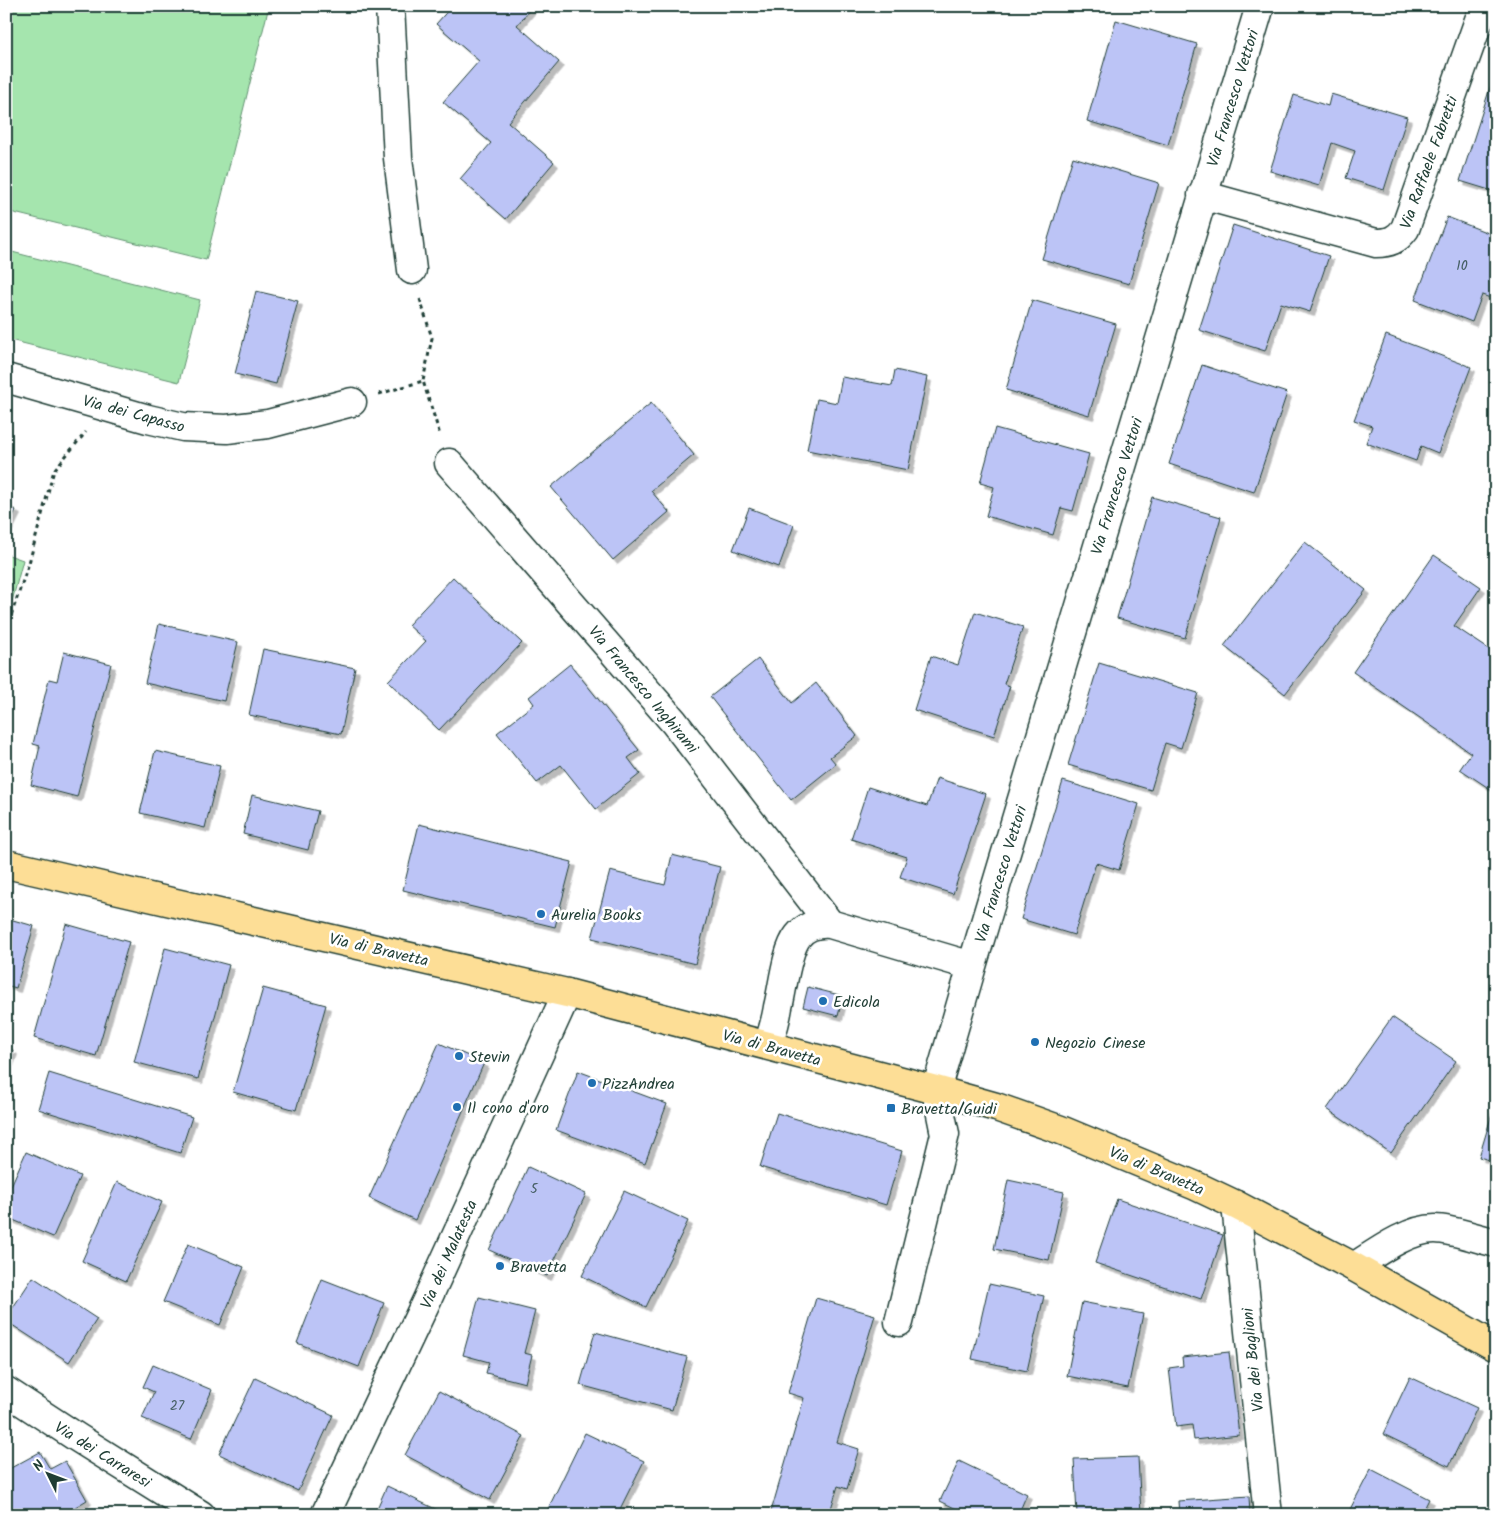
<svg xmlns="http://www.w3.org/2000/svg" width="1502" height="1521" viewBox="0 0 1502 1521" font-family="Kalam,sans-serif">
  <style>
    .green { fill: #a5e5ae; stroke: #629171 }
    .building { fill: #bcc4f6; stroke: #1f3d34; filter: url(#shadow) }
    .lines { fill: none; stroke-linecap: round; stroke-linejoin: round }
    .minor-casing { stroke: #1f3d34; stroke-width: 31 }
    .major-casing { stroke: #1f3d34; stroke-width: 31 }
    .path { stroke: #1f3d34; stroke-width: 3; stroke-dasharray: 4 4; stroke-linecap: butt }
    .minor { stroke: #fff; stroke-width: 28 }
    .major { stroke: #fdde96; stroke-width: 28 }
    .poi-dot { fill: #1f6fb2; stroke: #fff; stroke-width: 2 }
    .labels { text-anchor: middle; stroke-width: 5; stroke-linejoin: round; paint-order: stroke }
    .number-label { font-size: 14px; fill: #465f64 }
    .street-label { font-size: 16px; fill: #1f3d34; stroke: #fff }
    .poi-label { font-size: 16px; fill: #1f3d34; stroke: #fff; text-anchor: start }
  </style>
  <defs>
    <filter id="shadow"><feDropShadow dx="4.5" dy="4.5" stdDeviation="0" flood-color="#0004"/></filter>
  </defs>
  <rect width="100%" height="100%" fill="#fff"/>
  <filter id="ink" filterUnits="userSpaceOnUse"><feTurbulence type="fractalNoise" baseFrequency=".02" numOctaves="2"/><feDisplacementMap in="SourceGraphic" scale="10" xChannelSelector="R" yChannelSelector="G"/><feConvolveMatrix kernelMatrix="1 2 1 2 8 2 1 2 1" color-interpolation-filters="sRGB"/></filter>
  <g filter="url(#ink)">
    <path class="green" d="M6,6H269L206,260L6,211Z
      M12,252L200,300L179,382L6,339V276Z
      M6,554L23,560L6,624Z"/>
    <path class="building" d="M452,6H533L517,25L559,62L508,122L554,162L506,219L460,179L491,143L443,102L479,61L436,24Z
      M1116,20L1197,44L1168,145L1087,121Z
      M1496,69V192L1460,181Z
      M1331,94L1407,117L1384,190L1346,178L1355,151L1332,143L1319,186L1270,171L1294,95L1328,106Z
      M1073,157L1159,183L1129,284L1042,259Z
      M1447,217L1496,236V300L1482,295L1472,322L1415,300Z
      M1233,225L1329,256L1310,312L1281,303L1265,351L1199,330Z
      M256,291L298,301L276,384L235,374Z
      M1032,300L1116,324L1089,415L1006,390Z
      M1386,335L1471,367L1438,453L1421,446L1416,461L1366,443L1372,426L1354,420Z
      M1202,365L1287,393L1254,492L1169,464Z
      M895,370L927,377L908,470L807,450L817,399L837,403L842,377L892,386Z
      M651,403L694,455L651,491L669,512L613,560L551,487Z
      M995,428L1089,454L1073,511L1061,508L1053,535L986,516L994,487L980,483Z
      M1152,497L1221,517L1185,638L1117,618Z
      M6,505L16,510L6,530Z
      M749,508L794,525L779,567L733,550Z
      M1305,542L1366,590L1285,694L1224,646Z
      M1434,555L1481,587L1454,626L1496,654V793L1460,769L1471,753L1353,672Z
      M453,577L522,643L439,730L388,681L426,641L408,625Z
      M975,612L1023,627L1004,684L1010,686L994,736L914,710L931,656L958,665Z
      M159,624L238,642L224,701L145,683Z
      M263,649L355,668L341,734L249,715Z
      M64,652L111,664L77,797L31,785L40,746L33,744L49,679L57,681Z
      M758,659L792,703L816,683L857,736L830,757L836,764L791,800L710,697Z
      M1099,663L1198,693L1181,748L1165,743L1151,790L1068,765Z
      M570,664L639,750L628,758L640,774L596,809L561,765L537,783L497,733L534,704L529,697Z
      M155,751L220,766L205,828L140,813Z
      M937,778L986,794L953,894L900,877L907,857L851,839L868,787L927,806Z
      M1063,781L1139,804L1119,870L1096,863L1074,935L1021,919Z
      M252,795L318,811L308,850L243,834Z
      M419,824L572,862L555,927L403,890Z
      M672,855L720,867L695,964L592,938L610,871L665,885Z
      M6,918L34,926L16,988L6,985Z
      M66,924L129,942L96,1056L34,1038Z
      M165,948L229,965L198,1079L134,1062Z
      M808,987L843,996L838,1016L803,1007Z
      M263,988L326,1005L296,1110L233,1092Z
      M1392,1017L1456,1061L1391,1153L1327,1109Z
      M439,1043L484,1063L415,1220L369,1198Z
      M6,1048L13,1050L6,1069Z
      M578,1071L667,1104L645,1163L556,1130Z
      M49,1073L192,1117L180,1153L38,1109Z
      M1495,1104H1496V1162L1479,1157Z
      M777,1113L902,1151L886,1205L760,1167Z
      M26,1152L80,1176L53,1237L6,1217V1197Z
      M528,1167L586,1194L547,1276L489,1250Z
      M1008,1180L1064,1192L1049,1260L994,1249Z
      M117,1182L162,1202L126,1281L82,1261Z
      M624,1191L688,1221L646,1307L582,1276Z
      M1117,1199L1223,1235L1201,1299L1095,1263Z
      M188,1244L244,1267L220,1325L163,1302Z
      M33,1277L97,1319L69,1362L6,1321V1318Z
      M322,1279L384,1303L359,1367L297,1343Z
      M989,1284L1044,1296L1027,1371L972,1359Z
      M479,1297L535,1311L524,1353L532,1355L525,1383L486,1373L489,1362L463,1355Z
      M816,1298L875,1315L837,1442L859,1449L847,1489L838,1486L829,1515H770L804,1398L788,1393Z
      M1082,1302L1143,1314L1128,1388L1067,1376Z
      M595,1332L687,1357L672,1410L580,1385Z
      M1229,1352L1239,1435L1194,1440L1192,1425L1176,1427L1169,1368L1183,1366L1182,1357Z
      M153,1365L212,1390L191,1439L142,1418L154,1392L143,1387Z
      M1410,1377L1477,1408L1449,1466L1383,1434Z
      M255,1378L333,1415L298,1491L219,1454Z
      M439,1391L524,1436L490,1500L405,1455Z
      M585,1433L644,1461L617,1515H545Z
      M40,1452L50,1469L65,1461L87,1500L62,1515H6V1464L9,1469Z
      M1138,1457L1141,1515H1077L1074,1459Z
      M959,1461L1027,1494L1018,1515H969L940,1501Z
      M1371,1469L1429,1499L1421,1515H1347Z
      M387,1486L448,1515H374Z
      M1249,1496L1250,1515H1179L1178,1501Z"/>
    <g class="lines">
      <defs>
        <path id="minor" d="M390,6L398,158L412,270
          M1202,195L1376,243C1389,243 1397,240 1405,229L1484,6
          M6,378L148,419L183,427L227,429L268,424L352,402
          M449,463L674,722L830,924
          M972,966L1260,6
          M768,1045C772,1033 776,1020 778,1007C783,988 786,951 798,936C806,926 818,923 830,924L972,966L936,1090L945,1134L899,1322
          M1236,1205L1268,1515
          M1354,1267C1376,1253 1408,1229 1435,1229C1451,1229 1479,1239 1496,1243
          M6,1391L78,1438L201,1515
          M325,1515L426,1302L567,993"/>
        <path id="major" d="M6,864L567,993L936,1090L996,1107L1061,1130L1196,1186L1236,1205L1354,1267L1496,1347"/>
      </defs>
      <use href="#minor" class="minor-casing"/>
      <use href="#major" class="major-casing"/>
      <path class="path" d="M420,299L432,338L423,381
        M379,394L423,381L440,435
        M6,630L29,563L54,470L86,432"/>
      <use href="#minor" class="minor"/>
      <use href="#major" class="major"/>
    </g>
  </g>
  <g class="poi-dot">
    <circle cx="541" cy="914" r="5"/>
    <circle cx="823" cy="1001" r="5"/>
    <circle cx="1035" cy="1042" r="5"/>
    <circle cx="459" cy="1056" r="5"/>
    <circle cx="592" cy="1083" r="5"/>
    <circle cx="457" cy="1107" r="5"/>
    <rect x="886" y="1103" width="10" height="10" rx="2.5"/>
    <circle cx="500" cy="1266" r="5"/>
  </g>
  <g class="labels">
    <g class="number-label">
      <text x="1462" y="270">10</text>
      <text x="534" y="1193">5</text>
      <text x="177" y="1410">27</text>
    </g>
    <g class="street-label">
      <text transform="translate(1232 98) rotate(-73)" y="6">Via Francesco Vettori</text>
      <text transform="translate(1428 162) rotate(-70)" y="6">Via Raffaele Fabretti</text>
      <text transform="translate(134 413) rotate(15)" y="6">Via dei Capasso</text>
      <text transform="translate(1116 486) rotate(-73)" y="6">Via Francesco Vettori</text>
      <text transform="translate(644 689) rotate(50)" y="6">Via Francesco Inghirami</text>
      <text transform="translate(1000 874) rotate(-73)" y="6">Via Francesco Vettori</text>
      <text transform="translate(379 949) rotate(13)" y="6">Via di Bravetta</text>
      <text transform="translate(772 1047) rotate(15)" y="6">Via di Bravetta</text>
      <text transform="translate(1157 1170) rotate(23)" y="6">Via di Bravetta</text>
      <text transform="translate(448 1254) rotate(-66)" y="6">Via dei Malatesta</text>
      <text transform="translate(1252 1360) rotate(-96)" y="6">Via dei Baglioni</text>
      <text transform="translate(103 1454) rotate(32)" y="6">Via dei Carraresi</text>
    </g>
    <g class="poi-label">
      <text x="551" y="920">Aurelia Books</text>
      <text x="833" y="1007">Edicola</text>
      <text x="1045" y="1048">Negozio Cinese</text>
      <text x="469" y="1062">Stevin</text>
      <text x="602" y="1089">PizzAndrea</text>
      <text x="467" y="1113">Il cono d'oro</text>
      <text x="901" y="1114">Bravetta/Guidi</text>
      <text x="510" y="1272">Bravetta</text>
    </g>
  </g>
  <rect width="1502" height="1521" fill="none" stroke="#fff" stroke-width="25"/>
  <rect x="12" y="12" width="1477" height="1496" fill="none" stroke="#1f3d34" stroke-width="2" filter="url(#ink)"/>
  <g transform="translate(48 1474) rotate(312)" stroke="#ffffff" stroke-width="4" paint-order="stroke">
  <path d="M0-4L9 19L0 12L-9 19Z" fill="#1f3d34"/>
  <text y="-8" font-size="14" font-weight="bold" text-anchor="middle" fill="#1f3d34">N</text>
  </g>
</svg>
